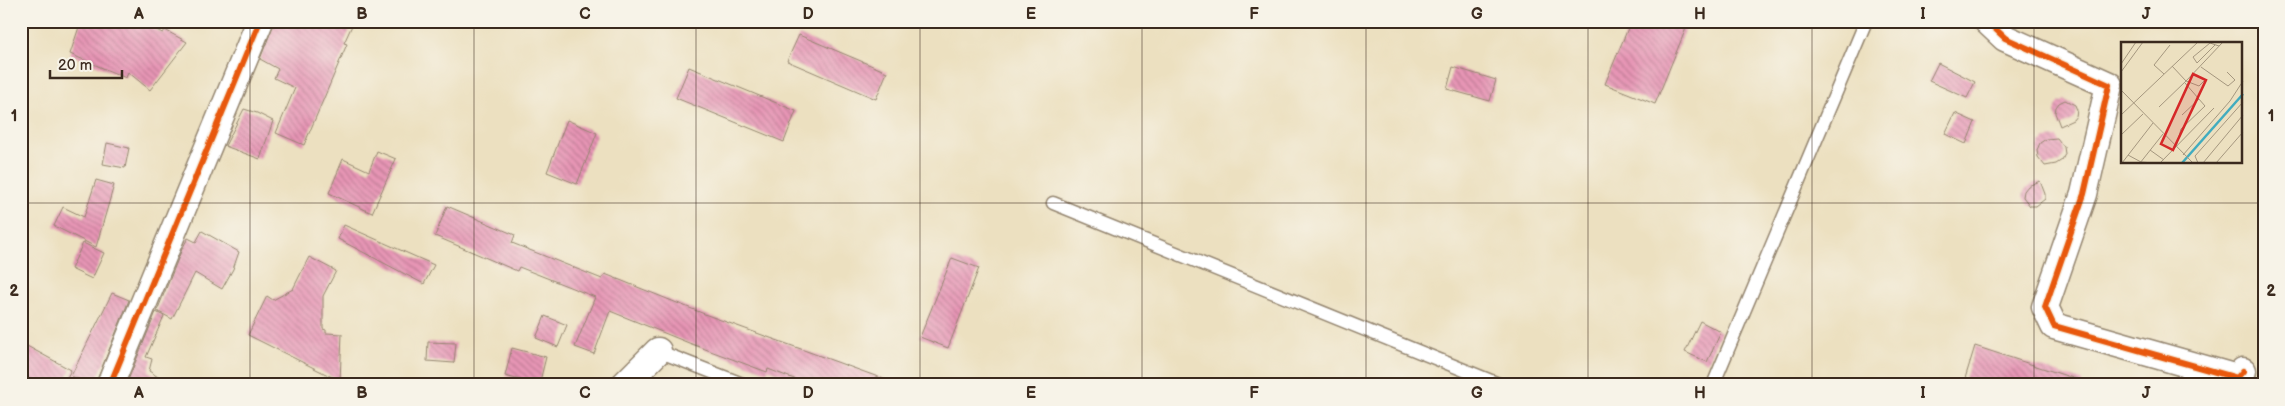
<svg xmlns="http://www.w3.org/2000/svg" width="2285" height="406" viewBox="0 0 2285 406" font-family="'Balsamiq Sans',sans-serif">
  <style>
    .building { fill: url(#building-back-hatch) }
    .lines { fill: none; stroke-linecap: round; stroke-linejoin: round }
    .service-casing { stroke: #94856f; stroke-width: 15 }
    .minor-casing { stroke: #94856f; stroke-width: 29 }
    .service { stroke: #fff; stroke-width: 12 }
    .minor { stroke: #fff; stroke-width: 26 }
    .cycleway-casing { stroke: #f7f3e8; stroke-width: 9 }
    .cycleway { stroke: #e8590c; stroke-width: 6 }
    .grid { fill: none; stroke: #3b2a1e; stroke-width: 1; stroke-opacity: 0.55 }
    .inset-river { fill: none; stroke: #41acbf; stroke-width: 2.5 }
    .inset-road { fill: none; stroke: #a5977f; stroke-width: 1 }
    .view { fill: #d62828; fill-opacity: 0.15; stroke: #d62828; stroke-width: 2.5 }
    .inset-edge { fill: none; stroke: #3b2a1e; stroke-width: 2.5 }
    .neatline { fill: none; stroke: #3b2a1e; stroke-width: 2 }
    .grid-label { font-size: 16px; text-anchor: middle; font-weight: bold; fill: #3b2a1e }
  </style>
  <defs>
    <pattern id="building-back-hatch" width="6" height="6" patternUnits="userSpaceOnUse" patternTransform="scale(1.25)"><rect width="6" height="6" fill="#e795b5"/><path d="M-1 5l2 2M0 0l6 6M5-1l2 2" fill="none" stroke="#bc7a93"/></pattern>
  </defs>
  <rect width="100%" height="100%" fill="#f7f3e8"/>
  <filter id="ink" filterUnits="userSpaceOnUse"><feTurbulence type="fractalNoise" baseFrequency=".02" numOctaves="2"/><feDisplacementMap in="SourceGraphic" scale="10" xChannelSelector="R" yChannelSelector="G"/><feConvolveMatrix kernelMatrix="1 2 1 2 8 2 1 2 1" color-interpolation-filters="sRGB"/></filter>
  <filter id="wash" filterUnits="userSpaceOnUse"><feTurbulence type="fractalNoise" baseFrequency=".0096" numOctaves="4" result="noise"/><feDisplacementMap in="SourceGraphic" scale="20" xChannelSelector="R" yChannelSelector="G"/><feGaussianBlur stdDeviation="1.12" result="paint"/><feColorMatrix in="noise" values="0 0 0 0 0 0 0 0 0 0 0 0 0 0 0 0 0 1.4 0 .05"/><feComposite in="paint" operator="in"/></filter>
  <g filter="url(#wash)">
    <rect width="100%" height="100%" fill="#ece0c0"/>
    <g id="blocks">
      <path class="building" d="M81,21H136L163,33L165,30L187,42L150,90L128,72L126,78L70,54Z
        M275,21H354L344,43L347,44L304,145L276,133L295,88L274,78L278,69L260,59Z
        M1631,21H1689L1655,104L1605,84Z
        M799,35L887,72L876,99L787,61Z
        M1938,63L1975,82L1967,98L1929,81Z
        M689,67L796,111L784,142L676,98Z
        M1453,67L1496,80L1490,101L1447,89Z
        M2065,100L2075,105L2077,110L2076,116L2073,120L2060,126L2055,113L2056,107L2059,103Z
        M244,109L257,113L273,121L260,159L225,146Z
        M1955,113L1975,122L1966,144L1945,134Z
        M567,120L597,133L577,184L547,172Z
        M2057,138L2064,147L2065,154L2062,160L2056,164L2045,166L2038,157L2037,150L2040,143L2046,139Z
        M107,143L129,148L125,168L103,164Z
        M377,151L396,159L372,213L329,193L343,159L369,171Z
        M96,180L114,185L96,247L54,226L63,207L84,217Z
        M2040,181L2045,194V199L2036,206H2030L2023,197L2024,191L2028,186Z
        M447,206L515,235L512,243L602,279L605,274L707,315L892,382V385H810L768,369L767,372L689,343L610,311L594,354L575,347L595,297L519,267L517,271L435,236Z
        M344,225L434,265L424,284L338,239Z
        M202,231L239,252L233,269L222,289L195,273L172,319L157,311L182,249L188,238L196,242Z
        M83,243L104,253L92,279L71,269Z
        M309,257L336,271L323,296V329L326,330V333L342,334L340,381L248,335L267,296L273,300L293,289Z
        M952,258L979,268L948,348L920,337Z
        M112,293L129,300L95,385H93L71,376Z
        M156,312L164,316L146,357L152,359L149,371L170,385H126Z
        M545,316L567,325L558,347L536,338Z
        M1700,321L1721,332L1707,362L1685,352Z
        M428,342L456,343L454,363L427,361Z
        M27,346L71,370L63,385H40L25,376Z
        M1975,346L2082,381V385H1963Z
        M512,348L546,357L539,385L505,376Z"/>
    </g>
  </g>
  <g filter="url(#ink)">
    <use href="#blocks" fill-opacity="0" stroke="#94856f" stroke-width="1"/>
    <g class="lines">
      <defs>
        <path id="service" d="M1053,203L1501,385
          M658,351L745,385
          M1713,385L1866,21"/>
        <path id="minor" d="M1987,21L2005,38L2109,85L2084,194L2045,307L2054,326L2237,378L2243,371
          M110,385L260,21
          M624,385L658,351"/>
      </defs>
      <use href="#service" class="service-casing"/>
      <use href="#minor" class="minor-casing"/>
      <use href="#service" class="service"/>
      <use href="#minor" class="minor"/>
      <defs>
        <path id="cycleway" d="M1987,21L2005,38L2109,85L2084,194L2045,307L2054,326L2237,378L2243,371
          M110,385L260,21"/>
      </defs>
      <use href="#cycleway" class="cycleway-casing"/>
      <use href="#cycleway" class="cycleway"/>
    </g>
  </g>
  <path class="grid" d="M250,21V385M474,21V385M696,21V385M920,21V385M1142,21V385M1366,21V385M1588,21V385M1812,21V385M2034,21V385M21,203H2264"/>
  <g transform="translate(2121 42)">
    <rect width="121" height="121" fill="#ece0c0"/>
    <path class="inset-river" d="M61,121L122,52"/>
    <path class="inset-road" d="M94,3L76,21L72,15L89,1L98,4L100,2M0,22L15,0M51,24L65,39L102,0M80,25L107,44L114,38L106,30M0,30L22,0M43,32L33,23L49,3M0,48L72,121M38,65L65,39L78,44L83,39M0,73L77,0M61,73L78,57M0,93L22,72M55,105L60,87L84,64L64,41M29,108L43,118M7,113L20,120L33,121M62,113L109,59L122,39M1,121L32,81M19,121L42,92M39,121L93,66M77,121L74,114L122,60M82,121L122,73M95,121L122,90"/>
    <path class="view" d="M72,32L85,38L52,108L40,102Z"/>
    <rect width="121" height="121" class="inset-edge"/>
  </g>
  <rect width="2285" height="406" fill="none" stroke="#f7f3e8" stroke-width="55"/>
  <path d="M50 70v8h72v-8" fill="none" stroke="#3b2a1e" stroke-width="2.5"/>
  <text x="58" y="70" font-size="15" fill="#3b2a1e" stroke="#f7f3e8" stroke-width="4" paint-order="stroke">20 m</text>
  <rect x="28" y="28" width="2230" height="350" class="neatline"/>
  <g class="grid-label">
    <text x="139" y="19">A</text>
    <text x="362" y="19">B</text>
    <text x="585" y="19">C</text>
    <text x="808" y="19">D</text>
    <text x="1031" y="19">E</text>
    <text x="1254" y="19">F</text>
    <text x="1477" y="19">G</text>
    <text x="1700" y="19">H</text>
    <text x="1923" y="19">I</text>
    <text x="2146" y="19">J</text>
    <text x="14" y="121">1</text>
    <text x="2271" y="121">1</text>
    <text x="14" y="296">2</text>
    <text x="2271" y="296">2</text>
    <text x="139" y="398">A</text>
    <text x="362" y="398">B</text>
    <text x="585" y="398">C</text>
    <text x="808" y="398">D</text>
    <text x="1031" y="398">E</text>
    <text x="1254" y="398">F</text>
    <text x="1477" y="398">G</text>
    <text x="1700" y="398">H</text>
    <text x="1923" y="398">I</text>
    <text x="2146" y="398">J</text>
  </g>
</svg>
